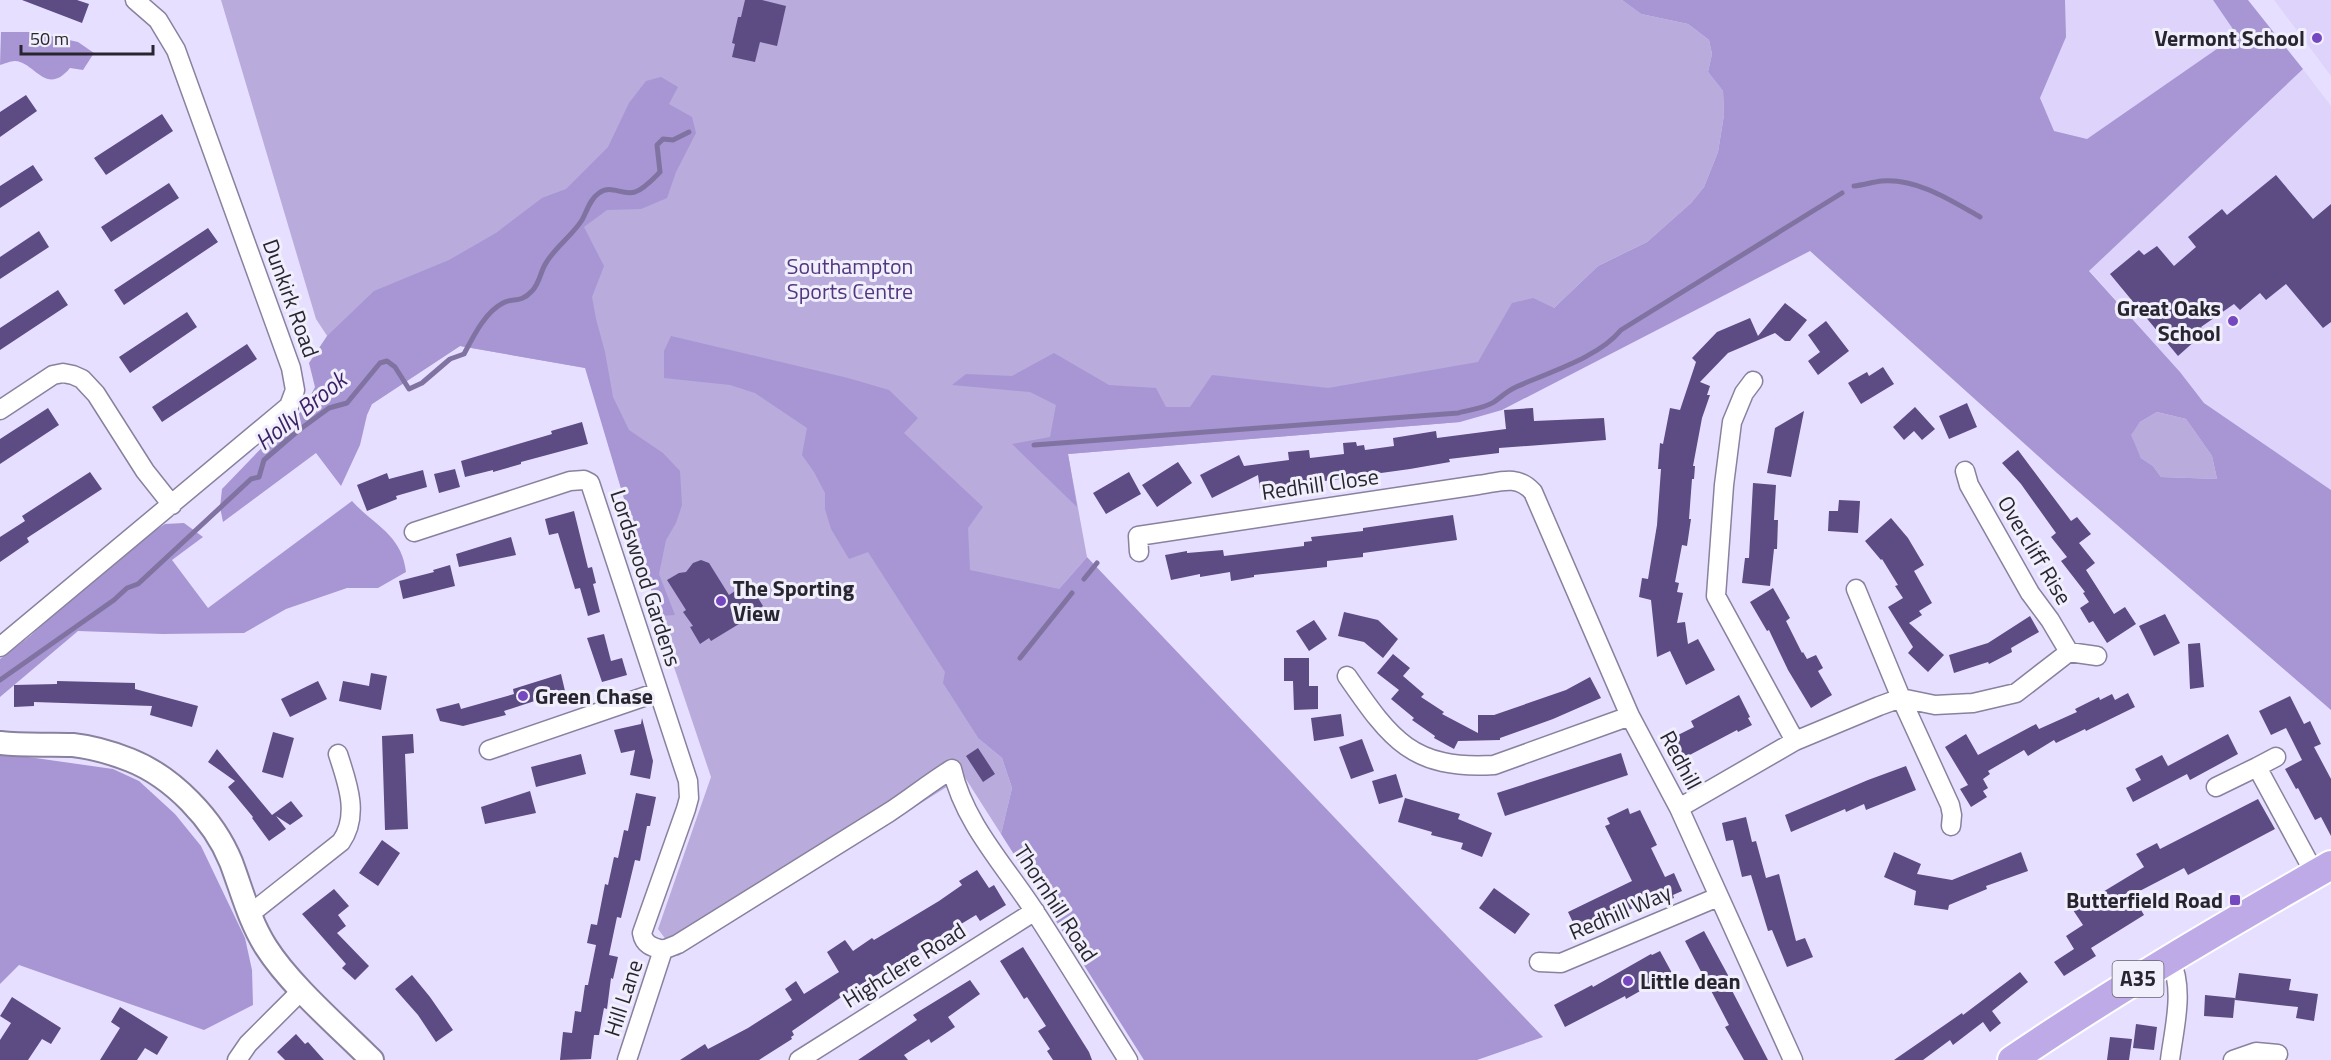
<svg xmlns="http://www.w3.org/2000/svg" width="2331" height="1060" viewBox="0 0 2331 1060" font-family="'Titillium Web',sans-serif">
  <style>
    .built { fill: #ded4fb }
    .green { fill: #b9abdc }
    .forest { fill: #a796d3; fill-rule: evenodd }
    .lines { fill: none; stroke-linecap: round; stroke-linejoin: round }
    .stream { stroke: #8073a1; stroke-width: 5 }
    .building { fill: #5d4b83 }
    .minor-casing { stroke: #89819e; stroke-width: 21 }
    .tertiary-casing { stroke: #89819e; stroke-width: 26 }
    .primary-casing { stroke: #fff; stroke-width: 32 }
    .minor { stroke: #fff; stroke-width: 18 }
    .tertiary { stroke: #fff; stroke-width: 22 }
    .primary { stroke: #bfaae8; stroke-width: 28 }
    .poi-dot { fill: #7648c0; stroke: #f2effc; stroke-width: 2 }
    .labels { text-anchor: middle; stroke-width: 6; stroke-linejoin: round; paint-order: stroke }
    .shield { fill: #f2effc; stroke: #65626d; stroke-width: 1.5 }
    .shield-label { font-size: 21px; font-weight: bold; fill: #282530 }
    .poi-label { font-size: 22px; font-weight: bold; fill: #282530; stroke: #f2effc; text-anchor: end }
    .park-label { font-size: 22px; fill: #513781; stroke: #f2effc }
    .street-label { font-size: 22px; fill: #282530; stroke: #f2effc }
    .water-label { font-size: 24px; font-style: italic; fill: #3b1f67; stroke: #f2effc }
  </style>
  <rect width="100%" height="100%" fill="#e7dfff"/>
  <path class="built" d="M2046,0H2213L2278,91L2303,69L2331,106V490L2204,403L2180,372L1990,159Z
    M2274,0H2331V76Z"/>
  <path class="green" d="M221,0H1622L1641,14L1688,24L1709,40L1712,54L1708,72L1723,91L1724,115L1718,152L1704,187L1691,203L1647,242L1598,266L1554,308L1460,422L1068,454L1087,557L1059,589L979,739L1002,758L1012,788L1001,834L964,776L678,956L658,929L711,777L674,667L586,368L460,346L372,404L316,319Z
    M2157,412L2186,419L2212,456L2217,479L2161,477L2153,466L2141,458L2130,435L2140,422Z"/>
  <path class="forest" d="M1622,0H2065L2066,37L2040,98L2054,131L2087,139L2237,35L2213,0H2248L2303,69L2089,271L2180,372L2204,403L2331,490V710L2057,473L1810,251L1502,410L1460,422L1068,454L1077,507L1012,444L1050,437L1056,405L1030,392L952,385L966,374L1012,376L1054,353L1109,385L1156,388L1166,407H1190L1212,375L1328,388L1478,362L1512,303L1533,298L1554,308L1598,266L1647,242L1691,203L1704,187L1718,152L1724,115L1723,91L1708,72L1712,54L1709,40L1688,24L1641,14ZM2157,412L2186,419L2212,456L2217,479L2161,477L2153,466L2141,458L2131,435L2140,422Z
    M1,32H33L78,42L94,53L83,70L70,68C46,97 35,62 15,61C10,61 4,64 0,65Z
    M661,77L678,87L669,104L692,117L696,133L676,172L667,198L641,209L607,210L584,227L604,266L592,297L596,319L605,352L613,397L629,430L663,453L680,471L682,505L676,523L666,540L659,574L675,615L659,616L585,368L460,346L372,404L367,415L360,445L341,486L316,453L223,522L220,507L222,489L273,436L303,410L315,387L309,363L327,336L374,291L449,260L496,233L542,198L566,189L608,147L629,103L646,81Z
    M671,336L848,378L889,390L918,418L904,433L983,507L968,528L970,570L1059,589L1087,557L1543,1037L1477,1060H1144L1001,834L1012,788L1002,758L979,739L943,683L945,672L868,552L849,559L831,529L825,509V493L814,472L802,455L807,428L755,393L730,385L664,378V351Z
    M352,501C375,526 402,535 406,572L378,588H347L286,609L244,633L162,634L78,631L0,697V659L30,636L83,587L137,542L165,524L184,523L203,537L172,560L208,608Z
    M0,753L113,769L139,781L175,814L201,846L245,938L252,970L253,1005L204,1030L19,965L0,984Z"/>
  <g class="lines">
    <path class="stream" d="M1854,186C1863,185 1873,182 1882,181C1917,178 1952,201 1980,217
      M1034,445L1458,413C1469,410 1485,408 1494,402C1501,397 1507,391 1516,387C1549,372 1598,358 1621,330L1842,193
      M1084,579L1097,563
      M1020,658L1072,593
      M0,680L114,600L127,588L138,584L251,479L259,477L264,460L299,430L329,408L347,403L380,363L387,361L395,367L409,389L422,383L450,359L464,354C473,337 485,312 503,303C513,297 520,304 532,291C540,283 540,272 546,263C555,247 572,236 582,220C587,211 590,199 599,193C611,184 622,196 635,192C644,189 653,179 660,172L657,145L663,139L673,140L689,132"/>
  </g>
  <path class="building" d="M22,0H77L89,4L82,23Z
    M745,0H762L786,6L777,46L760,42L755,62L732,57L735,44L732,43L738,17H741Z
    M26,95L37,111L0,137V112Z
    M162,114L173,131L106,175L94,158Z
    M33,165L43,180L0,208V186Z
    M2276,175L2313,219L2331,204V322L2323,328L2286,284L2266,300L2260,293L2240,310L2234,304L2201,327L2205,332L2178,356L2110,274L2139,250L2144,255L2157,246L2174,266L2196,247L2188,237L2222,209L2227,215Z
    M169,183L179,198L111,242L101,227Z
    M208,228L218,242L124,305L114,290Z
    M39,231L49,247L0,279V257Z
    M58,290L68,305L0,350V328Z
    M1785,303L1807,320L1790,341H1785L1775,333L1728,353L1700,382L1710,386L1707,395H1710L1702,418L1693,466H1695L1694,479H1692L1689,519H1691L1687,546L1682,545L1675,582L1679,583L1677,592L1683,593L1677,623L1685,622L1688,644L1698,639L1715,670L1686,685L1670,651L1657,657L1651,600L1639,597L1642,578L1648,579L1657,525L1661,469H1658L1660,443L1663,444L1670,408L1680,410L1696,362L1692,358L1717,332L1750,318L1758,336Z
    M187,312L197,327L130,373L119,357Z
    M1826,321L1849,351L1818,375L1808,361L1820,352L1808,335Z
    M247,344L257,359L162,422L152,407Z
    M1883,367L1894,384L1861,404L1848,383L1867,372L1869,376Z
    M1967,403L1977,427L1949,439L1939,416Z
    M1915,407L1935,429L1922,440L1914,431L1904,440L1893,427Z
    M48,408L59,425L0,464V439Z
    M1533,408L1534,421L1604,418L1606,440L1499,448V453L1449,459L1450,462L1410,469L1381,473L1377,471L1340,479L1260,489L1258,475L1212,498L1200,475L1239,455L1244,466L1289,460L1288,452L1309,450L1310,458L1344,454L1343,443L1356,442L1357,446L1364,445L1365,450L1394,446L1393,438L1436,431L1437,438L1506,429L1504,410Z
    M1804,411L1791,477L1767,473L1775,428Z
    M582,422L588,444L521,462V464L493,472V470L465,477L461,461L552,434L551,431Z
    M2018,450L2071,521L2077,517L2091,534L2079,543L2095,563L2086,570L2114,614L2125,607L2136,624L2107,643L2093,621L2089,623L2080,608L2089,602L2083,593L2085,592L2061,561L2067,557L2051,537L2056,533L2021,484L2002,463Z
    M1178,462L1192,483L1157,507L1142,485Z
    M455,469L460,487L439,493L434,474Z
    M423,470L427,487L396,496L397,499L367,511L357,485L387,473L389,479Z
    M90,472L102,489L27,538L29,542L0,562V537L25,521L22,516Z
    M1129,472L1141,494L1106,514L1093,493Z
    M1753,483L1776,485L1774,520H1778L1777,549H1774L1770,586L1742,583L1745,558H1749Z
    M1839,500L1860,501L1858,533L1828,531L1829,511H1838Z
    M574,511L588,568L592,567L596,583L593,584L600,612L588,616L580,588L575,589L558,533L549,535L545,519Z
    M1453,515L1457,540L1363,553V557L1327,561V567L1254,575V577L1231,581L1230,572L1200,577V574L1171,580L1165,555L1187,551V553L1223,550L1224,556L1304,546V542L1312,541L1311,537L1363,531V528Z
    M1891,518L1908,538L1924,565L1914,571L1932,603L1919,611L1922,615L1909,623L1944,655L1928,672L1908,653L1913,647L1888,607L1903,598L1895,586L1898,585L1882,559L1881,560L1865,541Z
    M511,537L516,555L459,567L456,554Z
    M701,560L709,563L729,595L735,591L738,596L752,588L763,606L756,611L757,613L711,641L709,638L700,644L690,627L693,626L683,612L686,610L667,580L679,573L686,572L693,563Z
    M450,565L455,586L403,599L399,581L434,572L433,570Z
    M1773,588L1790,618L1786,621L1802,653L1803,652L1807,659L1816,655L1823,668L1818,671L1832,695L1811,708L1788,670L1769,630L1767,631L1750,602Z
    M1344,612L1378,620L1398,639L1383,658L1364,642L1338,636Z
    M2165,614L2180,643L2154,656L2139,626Z
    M2030,616L2039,632L2011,648L2012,652L1989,664L1988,662L1954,673L1949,655L1988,643Z
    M1314,620L1327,639L1309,651L1296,631Z
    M604,634L611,661L622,658L627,675L602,682L587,638Z
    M2200,643L2204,687L2190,689L2188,644Z
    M1393,654L1410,668L1403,676L1424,694L1421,697L1444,712L1442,714L1478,733V715H1494L1566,690L1590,677L1601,698L1553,719L1500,738V740L1458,741L1454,749L1434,738L1435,736L1412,720L1414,718L1391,699L1399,690L1377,673Z
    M1284,658H1309V686H1318V709L1294,710L1293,681H1284Z
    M371,673L387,676L381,710L339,701L343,681L369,686Z
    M561,674L565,691L504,711L506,715L463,726L440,721L436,709L459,703L461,709L514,694L513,689Z
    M57,681L135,683V689L198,706L192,727L150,715L152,706L34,702V706L14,707V685L57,684Z
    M318,681L327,699L290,717L281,699Z
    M2128,693L2135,707L2086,731L2085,729L2056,743L2054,740L2028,756L2024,750L1988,771L1990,774L1983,779L1988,788L1983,791L1987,797L1971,807L1960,789L1968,785L1945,747L1966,734L1978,755L2036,724L2039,729L2077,712L2075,709L2099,697L2100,700L2112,694L2115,700Z
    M1739,695L1750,717L1748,718L1752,725L1738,732L1737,730L1684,758L1674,737L1694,727L1691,721Z
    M2290,696L2304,724L2310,721L2321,744L2314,747L2331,779V836L2321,817L2315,820L2298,788L2296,789L2285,769L2302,760L2286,728L2271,735L2259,711Z
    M1341,714L1344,736L1314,741L1311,718Z
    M642,718L653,761L650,779L630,775L635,750L621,753L614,730L641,724Z
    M273,732L294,738L283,778L262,772Z
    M413,734L414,753L405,754L408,829L385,830L382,736Z
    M2228,734L2238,754L2190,780L2187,774L2133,802L2126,788L2141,780L2135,769L2162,755L2168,766Z
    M1362,739L1374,771L1351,779L1339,747Z
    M978,748L995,774L983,782L966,756Z
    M217,749L272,815L291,801L303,816L290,825L276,816L286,829L269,841L252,818L253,817L228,787L235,781L208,762Z
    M1621,753L1628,775L1505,816L1497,793Z
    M581,754L586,774L536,787L531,767Z
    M1906,766L1916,790L1866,810L1864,804L1846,812L1845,809L1791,832L1785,815L1868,780Z
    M1396,774L1403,797L1379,804L1372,781Z
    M530,791L536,813L485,824L481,807Z
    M636,793L656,797L650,826H647L640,861L635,860L621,918L617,917L609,955L618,957L613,979L611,978L607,1009L604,1008L599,1035H594L591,1059L560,1060L563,1032L572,1033L575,1011L581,1012L585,985H588L596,945L587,943L591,924L597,925L605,884L608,885L614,857L618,858L624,830L628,831Z
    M1405,798L1460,814L1458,819L1492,833L1482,857L1461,849L1463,843L1431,835L1432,832L1398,822Z
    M2258,799L2275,829L2188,875L2184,868L2132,895L2144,915L2091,948L2096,956L2064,976L2054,962L2074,949L2066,936L2083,925L2073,910L2144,867L2136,854L2157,843L2160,849Z
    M1628,808L1630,814L1640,810L1657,845L1651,848L1665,877L1674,873L1682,891L1673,895L1674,898L1659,904L1656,897L1621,914L1622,917L1580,937L1568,912L1632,881L1605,826L1610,824L1607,818Z
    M1746,817L1752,842L1756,841L1766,878L1779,874L1796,941L1805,938L1813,957L1787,967L1772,930L1768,931L1751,875L1742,877L1733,840L1726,841L1722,823Z
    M382,840L400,853L378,886L359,873Z
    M1894,852L1921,864L1917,874L1952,880L2021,852L2028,871L1986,886L1987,889L1949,905L1948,910L1914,905L1916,891L1884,877Z
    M977,870L989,888L994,885L1006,905L980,921L976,915L850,991L792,1031L794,1035L791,1037L792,1039L759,1060H680L705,1044L708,1049L748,1028L792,1000L785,989L796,981L804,994L839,972L827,952L845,940L853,951L872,938L874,940L939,901L962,885L959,881Z
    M1494,888L1530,914L1515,934L1479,908Z
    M334,889L349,906L338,915L346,926L337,933L369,966L355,980L342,968L346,964L302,914Z
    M1704,931L1729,977L1726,979L1768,1060H1744L1725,1027L1729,1025L1685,941Z
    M1023,947L1089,1052L1092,1060H1053L1047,1051L1050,1049L1038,1031L1046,1026L1027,997L1024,999L1000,961Z
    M1660,951L1672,973L1626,999L1625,996L1565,1027L1554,1005L1592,985L1593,987L1651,954L1652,955Z
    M2020,972L2028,982L1992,1011L2001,1023L1990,1032L1983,1022L1953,1045L1950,1040L1923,1060H1894L1962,1013L1963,1015Z
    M2239,973L2291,979L2289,990L2318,994L2314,1021L2296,1018L2298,1007L2235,1000Z
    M412,975L430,997L453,1030L436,1042L418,1015L395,989Z
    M970,980L980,994L948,1017L955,1027L931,1043L929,1039L904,1055L908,1060H858L917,1020L913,1015Z
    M2205,995L2235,998L2233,1018L2204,1016Z
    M12,997L61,1028L51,1044L42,1039L28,1060H0V1040L11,1023L0,1016Z
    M120,1007L168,1037L157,1055L145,1048L137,1060H100L120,1028L111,1022Z
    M2136,1024L2157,1027L2154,1050L2133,1048Z
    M296,1034L305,1044L308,1042L324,1060H285L277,1052Z
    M2110,1037L2132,1039L2129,1060H2107Z"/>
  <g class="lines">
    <defs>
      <path id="minor" d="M1753,381L1744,393L1732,422L1724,485L1716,596L1795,741
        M0,410L53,375L63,373L73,375L82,379L96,394L145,471L172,505
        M1965,471L1969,485L2030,593L2050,620L2069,652
        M414,532L570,481L584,480L590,483L688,781L689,798L686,809L642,933C644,945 652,947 663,950
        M1139,552L1138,536L1478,485C1500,482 1517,474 1533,492L1630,716L1679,808L1793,1060
        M1856,589L1901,698L1950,805L1952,815L1951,826
        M0,647L289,406L295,390L291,368L176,50L158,20L135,0
        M1347,676C1390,738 1411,770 1494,765L1630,716
        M489,750L658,692
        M2257,767L2276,757
        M2216,787L2257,767L2315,874
        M1679,808L1795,741L1879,706L1901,698L1935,705L1973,703L2016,693L2069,652L2097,656
        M250,914L341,842C360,815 347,782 338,754
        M663,950L678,944C748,900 818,857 888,813C910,799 929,783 952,769C964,823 1006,867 1035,912C1067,961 1097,1011 1128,1060
        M2170,959C2185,989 2174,1028 2170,1060
        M1539,962L1561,963L1718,897
        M237,1060L248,1044L302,990
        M627,1060L663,950
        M799,1060L1035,911
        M2233,1060L2256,1052L2278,1054"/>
      <path id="tertiary" d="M0,743C25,746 48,744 73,745C92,747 112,753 130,760C173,777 214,820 231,862C242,891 249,920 266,947C290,985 339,1027 372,1060"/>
      <path id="primary" d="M2012,1060C2115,990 2223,927 2331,865"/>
    </defs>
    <use href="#minor" class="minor-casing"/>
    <use href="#tertiary" class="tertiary-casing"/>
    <use href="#primary" class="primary-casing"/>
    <use href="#minor" class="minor"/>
    <use href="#tertiary" class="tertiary"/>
    <use href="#primary" class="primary"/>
  </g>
  <g class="poi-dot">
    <circle cx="2317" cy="38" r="6"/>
    <circle cx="2233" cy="321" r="6"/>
    <circle cx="721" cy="601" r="6"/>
    <circle cx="523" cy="696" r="6"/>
    <rect x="2229" y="894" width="12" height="12" rx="3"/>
    <circle cx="1628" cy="981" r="6"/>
  </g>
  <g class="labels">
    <rect class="shield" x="2112.5" y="961" width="51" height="36" rx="4.5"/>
    <g class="shield-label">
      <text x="2138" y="986">A35</text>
    </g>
    <g class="poi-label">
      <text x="2305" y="46">Vermont School</text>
      <text x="2221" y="316">Great Oaks<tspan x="2221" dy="25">School</tspan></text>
      <text x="733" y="596" text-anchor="start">The Sporting<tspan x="733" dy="25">View</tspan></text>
      <text x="535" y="704" text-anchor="start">Green Chase</text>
      <text x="2223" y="908">Butterfield Road</text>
      <text x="1640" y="989" text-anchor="start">Little dean</text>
    </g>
    <g class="park-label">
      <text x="850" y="274">Southampton<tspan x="850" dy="25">Sports Centre</tspan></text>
    </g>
    <g class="street-label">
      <text transform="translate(291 298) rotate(70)" y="8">Dunkirk Road</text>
      <text transform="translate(1320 484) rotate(-8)" y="8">Redhill Close</text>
      <text transform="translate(2035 550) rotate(59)" y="8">Overcliff Rise</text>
      <text transform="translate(646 578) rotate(72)" y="8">Lordswood Gardens</text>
      <text transform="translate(1681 760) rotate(62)" y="8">Redhill</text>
      <text transform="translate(1056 903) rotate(57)" y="8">Thornhill Road</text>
      <text transform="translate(1620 912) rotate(-23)" y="8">Redhill Way</text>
      <text transform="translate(904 965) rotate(-32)" y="8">Highclere Road</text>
      <text transform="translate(623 998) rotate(-72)" y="8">Hill Lane</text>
    </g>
    <g class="water-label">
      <text transform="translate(301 411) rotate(-39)" y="8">Holly Brook</text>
    </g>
  </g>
  <path d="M21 45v9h132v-9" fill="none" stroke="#282530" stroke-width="3"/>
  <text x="30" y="45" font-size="18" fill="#282530" stroke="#f2effc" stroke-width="4.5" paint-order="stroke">50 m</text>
</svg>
